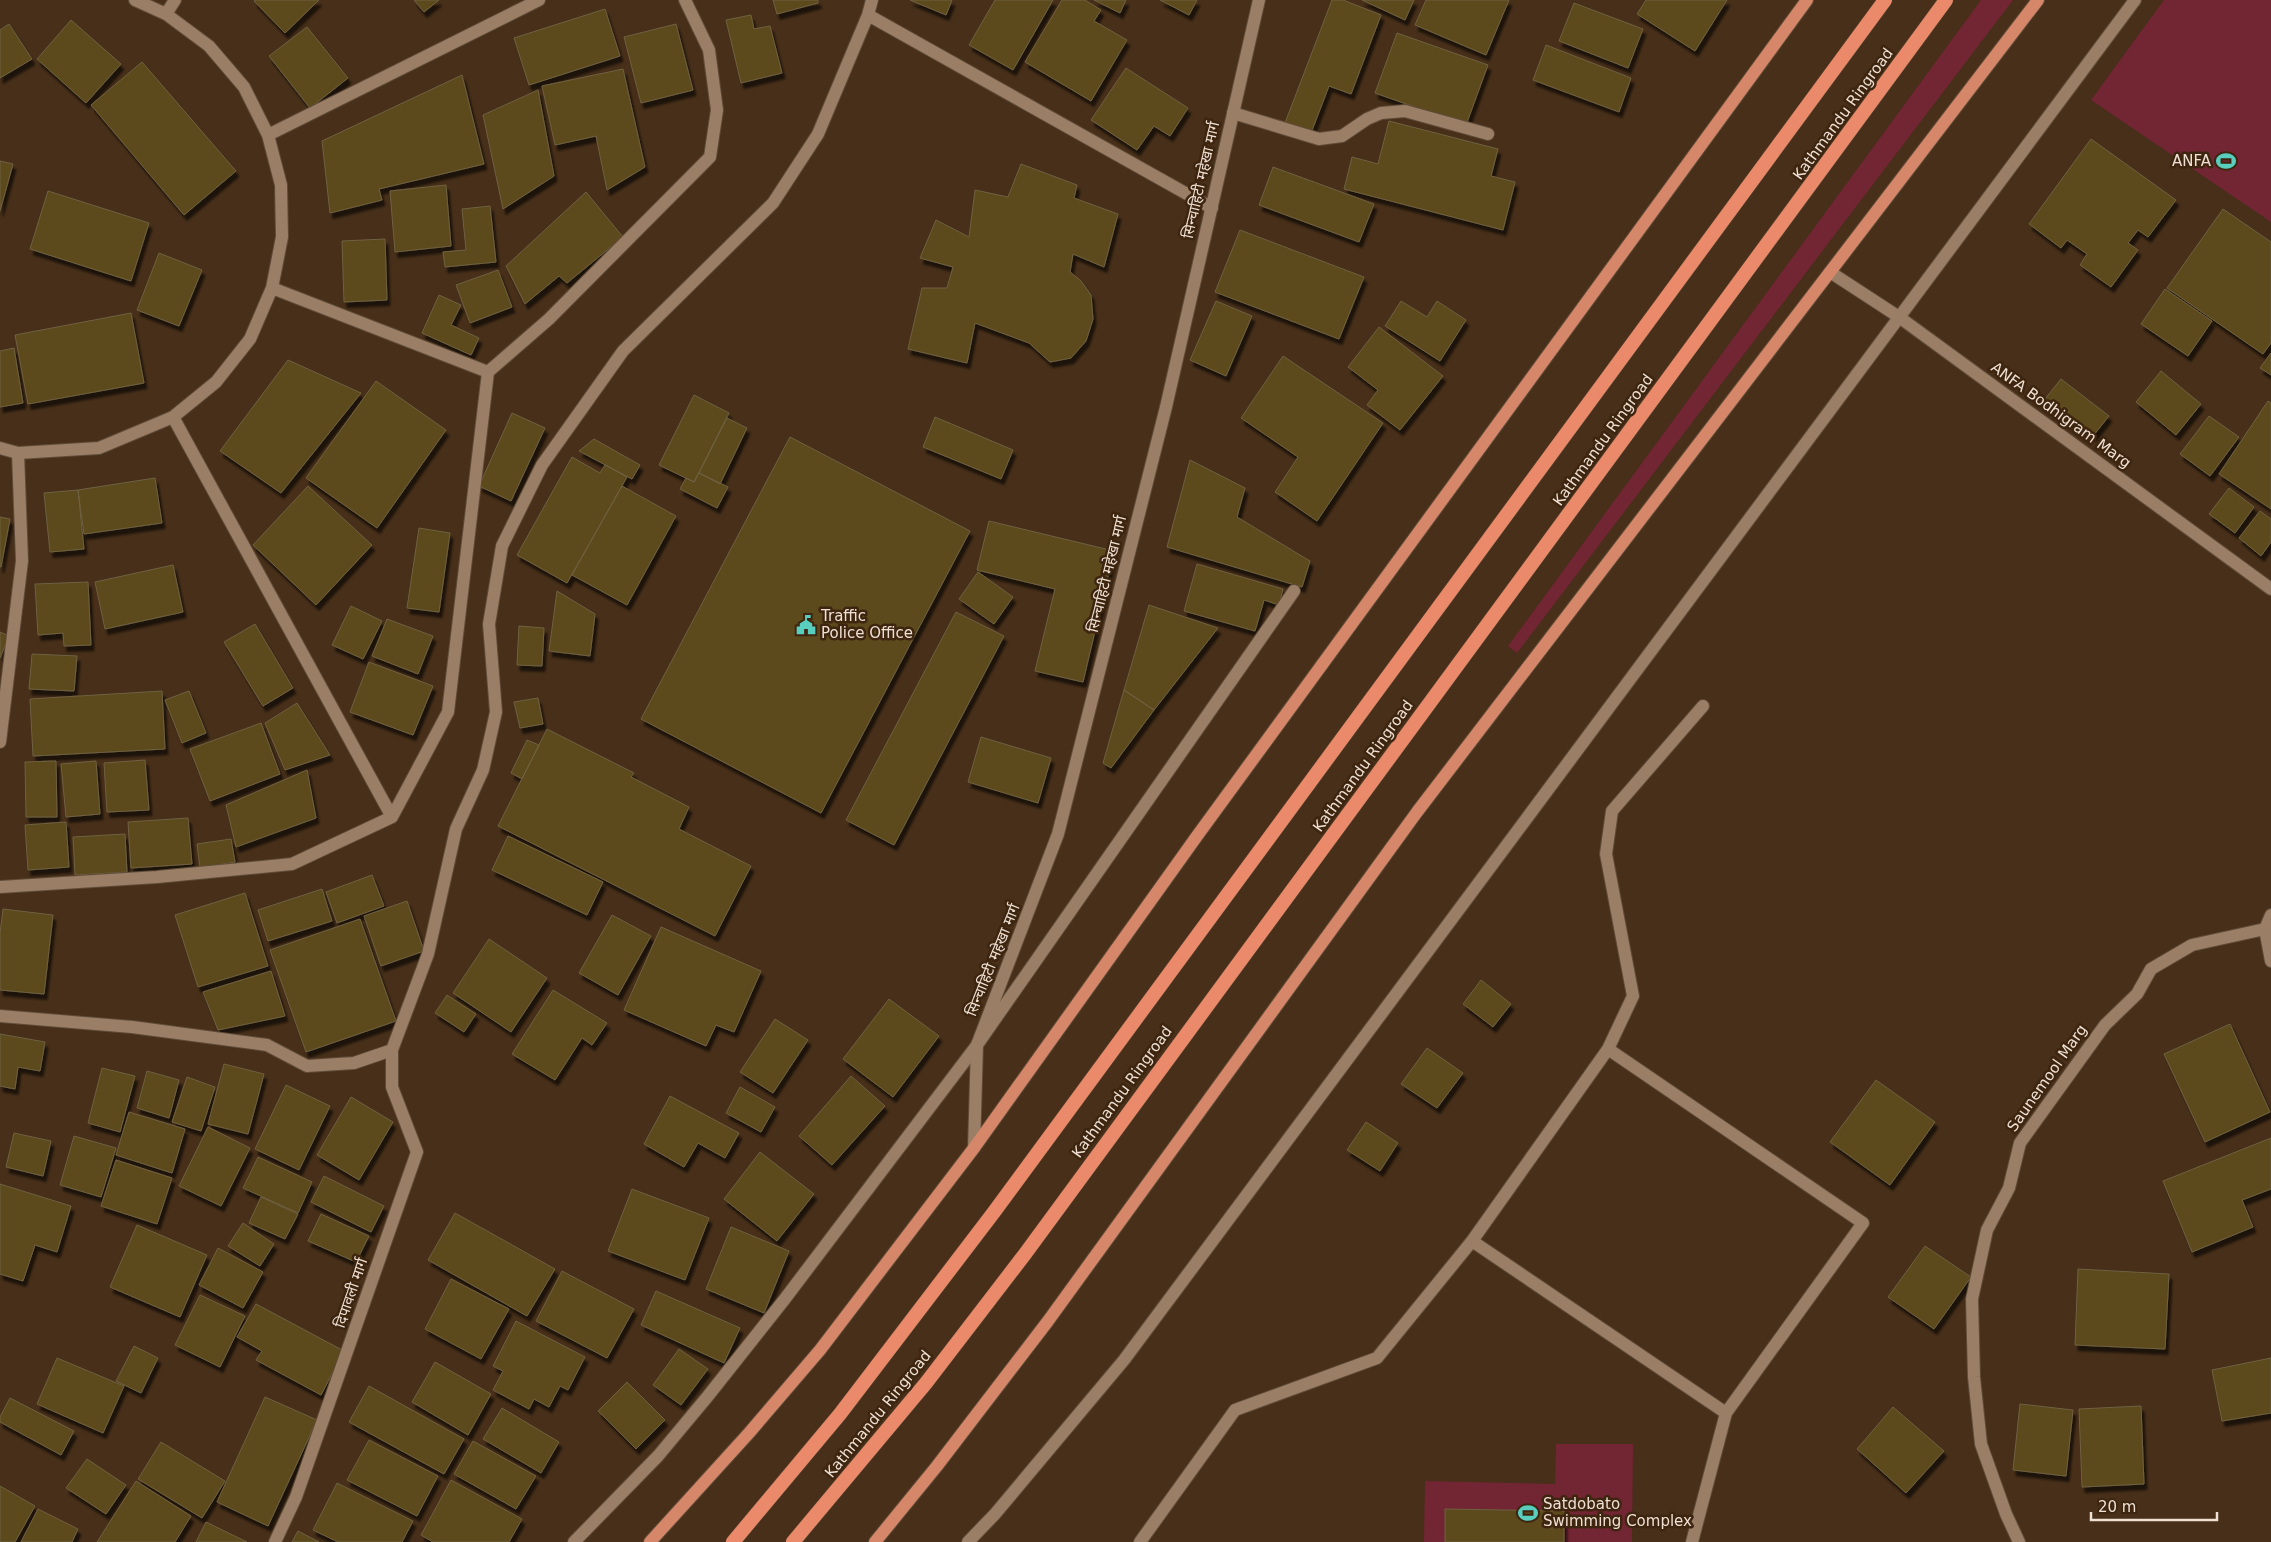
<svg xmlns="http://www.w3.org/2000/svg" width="2271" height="1542" viewBox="0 0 2271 1542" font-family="'DejaVu Sans','Noto Sans Devanagari',sans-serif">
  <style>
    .green { fill: #722533 }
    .building { fill: #5c491a; stroke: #6f6142; filter: url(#shadow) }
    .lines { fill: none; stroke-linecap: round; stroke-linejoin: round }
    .service-casing { stroke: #5f4b38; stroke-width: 14 }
    .minor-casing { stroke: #5f4b38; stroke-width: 14 }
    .tertiary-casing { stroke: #5f4b38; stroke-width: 14 }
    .primary-casing { stroke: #5f4b38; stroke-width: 14 }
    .trunk-casing { stroke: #5f4b38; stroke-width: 15 }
    .service { stroke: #9a7e66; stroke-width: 12 }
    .minor { stroke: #9a7e66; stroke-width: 12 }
    .tertiary { stroke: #9a7e66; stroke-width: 12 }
    .primary { stroke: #d68769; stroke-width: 12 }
    .trunk { stroke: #ea8a6a; stroke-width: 14 }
    .labels { text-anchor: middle; stroke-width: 5; stroke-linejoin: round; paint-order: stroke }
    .street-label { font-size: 15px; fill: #efe0d3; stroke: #3d250f }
    .poi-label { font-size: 15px; fill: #efe0d3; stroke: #3d250f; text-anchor: start }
  </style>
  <defs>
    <filter id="shadow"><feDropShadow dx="3" dy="5.5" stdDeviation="1" flood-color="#0009"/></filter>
  </defs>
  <rect width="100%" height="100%" fill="#472f19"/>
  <path class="green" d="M1981,0H2013L1517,653L1508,646Z
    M2164,0H2271V222L2091,100Z
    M1556,1444H1633L1632,1542H1424L1425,1481L1555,1484Z"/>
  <path class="building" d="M255,0H319L285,33L254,1Z
    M414,0H439L424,12Z
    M773,0H818V3L777,14Z
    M910,0H952L946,15Z
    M995,0H1053L1013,70L969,45Z
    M1062,0H1085L1101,10L1094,21L1127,40L1091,101L1025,62Z
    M1094,0H1126L1120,13Z
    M1160,0H1197L1189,15Z
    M1332,0H1343L1381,15L1351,94L1329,86L1311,133L1285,123Z
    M1362,0H1414L1405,20Z
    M1426,0H1509L1486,55L1415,25Z
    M1646,0H1727L1695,51L1637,14Z
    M1574,3L1643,29L1628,68L1559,41Z
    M605,9L620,56L529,85L514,38Z
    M751,15L754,29L770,26L782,73L741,83L726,20Z
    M71,20L121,64L86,103L37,59Z
    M9,24L32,59L0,78V30Z
    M676,24L693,90L641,103L624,37Z
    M307,27L348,78L310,108L269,56Z
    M1397,33L1488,65L1466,125L1375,93Z
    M1546,45L1631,78L1619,112L1533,80Z
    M142,62L236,171L184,215L91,105Z
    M1126,68L1188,108L1170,136L1154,126L1137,150L1091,120Z
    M623,69L645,167L607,190L596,136L555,145L542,86Z
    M462,75L484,164L379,189L382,200L330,213L322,141Z
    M538,90L554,176L503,209L483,115Z
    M1389,121L1498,149L1491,176L1515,182L1503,230L1344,189L1352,157L1378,164Z
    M2091,139L2176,200L2148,237L2138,230L2128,243L2138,250L2111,287L2080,265L2087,254L2067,240L2061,248L2029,224Z
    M0,161L13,164L0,211Z
    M1021,164L1077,185L1074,198L1118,214L1104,267L1073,254L1070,272L1081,281L1091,295L1093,319L1086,341L1071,358L1050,362L1029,343L975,323L967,363L908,349L922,288H947L953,267L920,258L936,220L969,237L975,190L1008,197Z
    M1273,167L1374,204L1359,242L1259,205Z
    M446,185L451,246L395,252L390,191Z
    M48,191L149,223L131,281L30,249Z
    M586,192L623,237L567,283L559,276L525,304L506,266Z
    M490,206L496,262L445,267L443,252L466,250L462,209Z
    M2223,209L2271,242V343L2263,354L2167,288Z
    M1240,230L1364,277L1339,339L1215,292Z
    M385,239L387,300L344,302L342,241Z
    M159,253L202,270L179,326L137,310Z
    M498,270L512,307L470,323L456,285Z
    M2165,289L2212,321L2188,356L2141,324Z
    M439,295L461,305L451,325L479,338L471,355L422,333Z
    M1216,301L1252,316L1226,376L1190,360Z
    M1401,301L1427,317L1437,301L1466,320L1440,361L1385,326Z
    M131,313L144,383L28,404L15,335Z
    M1379,327L1443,376L1400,430L1367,405L1378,390L1348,367Z
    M14,348L23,403L0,407V351Z
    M2271,353V375L2260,368Z
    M1283,356L1383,423L1317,521L1275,492L1298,457L1241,418Z
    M288,360L361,393L281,493L220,451Z
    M2161,371L2201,404L2176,435L2136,402Z
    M2061,379L2109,416L2093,436L2045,399Z
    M376,381L446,430L377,528L306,478Z
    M694,395L729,413L694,482L659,465Z
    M2268,401L2271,403V509L2219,474Z
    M512,413L545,428L511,501L479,486Z
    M2209,416L2239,437L2210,476L2180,454Z
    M935,417L1013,450L1001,479L923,447Z
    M727,418L747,428L720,484L699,473Z
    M790,437L970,531L821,813L641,719Z
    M594,439L640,465L632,479L579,451Z
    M572,457L600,473L605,465L627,477L567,583L517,555Z
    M1190,460L1245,488L1237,517L1310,561L1302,587L1167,547Z
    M699,473L728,487L717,508L680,489L686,478L694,482Z
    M155,478L162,523L84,534L78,490Z
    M308,486L372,545L316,605L253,545Z
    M622,486L676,516L627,605L572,575Z
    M2229,488L2254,507L2235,533L2209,514Z
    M78,490L84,549L50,552L44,493Z
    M2260,511L2271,519V542L2261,556L2239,538Z
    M0,517L10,519L1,567H0Z
    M989,521L1114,551L1083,682L1035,671L1055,589L977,570Z
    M419,528L450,533L439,612L407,608Z
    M1197,564L1283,589L1279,605L1264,600L1255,631L1184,611Z
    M173,565L183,612L105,629L95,582Z
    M978,572L1013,597L994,624L959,599Z
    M88,582L91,645L64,646L63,633L38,635L35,584Z
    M557,591L595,614L590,656L549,651Z
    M1149,605L1218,628L1154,710L1124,690Z
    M351,606L382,621L363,659L332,645Z
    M956,612L1004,636L894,845L846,820Z
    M387,619L433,636L418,674L372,656Z
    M255,624L293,688L263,706L224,642Z
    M519,626L544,628L542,666L517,665Z
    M0,632L9,636L0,658Z
    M32,654L77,656L74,691L29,689Z
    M369,662L433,686L413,735L350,712Z
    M1124,690L1154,710L1111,768L1103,763Z
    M162,691L165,749L33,756L30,699Z
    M189,691L206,733L182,743L165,700Z
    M538,698L543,724L520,728L514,702Z
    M297,703L330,755L285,770L265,723Z
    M261,723L280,774L210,801L190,749Z
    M547,729L634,773L631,777L689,807L679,829L751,866L715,936L498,826Z
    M981,737L1051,758L1038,803L968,782Z
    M527,740L539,745L522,779L511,773Z
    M145,760L149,810L107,812L104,763Z
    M56,761L57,817H26L25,762Z
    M96,761L100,814L66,817L61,764Z
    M307,770L316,818L236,847L226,805Z
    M188,818L192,864L131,868L128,822Z
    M66,822L69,867L28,870L25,825Z
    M125,834L127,872L75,875L73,837Z
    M508,836L603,882L587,915L492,870Z
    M231,839L235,862L200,868L197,844Z
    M372,875L384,906L337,923L326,892Z
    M322,889L332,921L268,941L258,910Z
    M245,893L268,966L198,987L175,915Z
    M407,901L424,951L381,966L364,916Z
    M3,909L53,915L44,994L0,990V933Z
    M612,915L651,936L618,995L579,973Z
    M360,919L396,1021L306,1052L270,950Z
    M661,927L761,971L734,1032L716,1025L706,1046L624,1010Z
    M489,939L547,978L511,1032L453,993Z
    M271,971L285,1016L218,1030L203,992Z
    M1481,980L1511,1004L1493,1027L1463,1004Z
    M553,990L607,1023L592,1045L582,1038L555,1080L512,1054Z
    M447,995L476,1014L464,1032L435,1013Z
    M889,999L939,1036L893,1097L843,1059Z
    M775,1019L808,1040L773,1093L740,1072Z
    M2230,1024L2270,1112L2205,1142L2164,1054Z
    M0,1034L45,1042L40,1071L18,1067L15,1089L0,1086Z
    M1427,1048L1463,1073L1437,1108L1401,1084Z
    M224,1064L264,1074L248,1134L208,1124Z
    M102,1068L135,1076L120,1132L88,1123Z
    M147,1071L179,1080L169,1118L137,1108Z
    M851,1076L885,1106L832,1165L799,1136Z
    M187,1077L215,1087L201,1131L172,1122Z
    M1876,1080L1935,1122L1890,1185L1830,1142Z
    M286,1085L330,1106L299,1170L255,1149Z
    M740,1087L775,1107L761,1132L726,1113Z
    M670,1096L739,1133L725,1158L698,1143L684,1167L644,1144Z
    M351,1097L393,1122L359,1180L317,1155Z
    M129,1112L185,1129L172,1173L116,1155Z
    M1366,1122L1398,1143L1380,1171L1347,1150Z
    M208,1127L250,1148L221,1206L179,1186Z
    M14,1133L51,1141L43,1176L6,1167Z
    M74,1136L116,1148L101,1197L60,1185Z
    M2271,1138V1189L2242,1200L2253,1227L2192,1252L2163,1181Z
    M760,1152L814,1194L777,1241L724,1199Z
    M258,1157L312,1182L298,1213L243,1188Z
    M116,1160L172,1178L157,1224L101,1206Z
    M324,1176L384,1206L371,1232L311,1202Z
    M0,1184L71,1206L57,1252L35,1245L23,1281L0,1274Z
    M632,1189L709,1218L685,1280L608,1251Z
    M261,1197L298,1214L285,1239L249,1223Z
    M455,1213L555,1269L527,1316L428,1260Z
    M321,1214L369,1236L356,1262L308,1241Z
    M243,1223L274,1244L260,1266L228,1246Z
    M137,1225L207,1255L180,1317L110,1287Z
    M731,1227L789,1251L764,1313L706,1289Z
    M1925,1246L1971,1277L1934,1329L1888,1297Z
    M218,1248L263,1272L243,1308L199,1285Z
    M2078,1269L2169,1274L2165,1349L2075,1345Z
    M562,1271L634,1309L607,1358L536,1321Z
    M451,1279L509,1309L481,1359L425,1329Z
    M656,1291L740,1328L724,1363L641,1325Z
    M200,1295L245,1316L220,1367L175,1345Z
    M256,1304L344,1351L321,1395L256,1360L262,1351L237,1337Z
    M516,1321L585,1357L568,1390L560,1386L549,1407L534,1399L529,1409L493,1390L503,1371L493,1366Z
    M134,1346L158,1358L141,1393L116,1381Z
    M679,1349L708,1369L681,1405L653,1385Z
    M57,1358L124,1386L103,1433L37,1404Z
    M2271,1358V1413L2222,1421L2212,1370Z
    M435,1362L491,1394L468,1435L412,1402Z
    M627,1382L665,1420L636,1449L598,1411Z
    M369,1386L464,1439L444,1474L349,1422Z
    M265,1397L317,1420L268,1526L217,1502Z
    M10,1398L74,1431L61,1455L0,1422V1417Z
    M2020,1404L2073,1410L2066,1476L2013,1470Z
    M2141,1406L2144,1484L2082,1487L2079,1409Z
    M1893,1407L1944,1451L1906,1493L1857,1449Z
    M502,1408L559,1442L541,1473L483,1439Z
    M369,1440L438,1476L417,1516L347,1480Z
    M473,1441L536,1476L516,1509L454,1474Z
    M161,1442L225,1481L202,1518L138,1479Z
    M87,1459L126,1485L106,1514L66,1488Z
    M451,1480L522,1519L509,1542H433L421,1535Z
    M136,1481L191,1516L175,1542H97Z
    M337,1483L413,1521L402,1542H338L313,1530Z
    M0,1486L35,1506L15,1542H0Z
    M38,1509L78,1529L72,1542H21Z
    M1445,1509L1564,1511V1542H1445Z
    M206,1522L247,1542H196Z
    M298,1531L319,1542H292Z"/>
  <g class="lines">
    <defs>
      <path id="service" d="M166,14L175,0
        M1233,113L1319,139L1342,136L1367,119L1381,113L1405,111L1488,134
        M268,135L539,0
        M272,288L488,372
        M173,417L392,817
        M0,448L18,453L99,448L173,417L216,382L250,339L272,288L282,237L281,185L268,135L244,87L209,46L166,14L135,0
        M0,742L22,561L18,453
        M0,887L157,877L292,864L392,817L448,712L488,372L549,319L710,157L717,110L709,50L685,0
        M0,1016L132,1027L267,1045L307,1066L354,1063L392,1050
        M1608,1049L1633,996L1606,854L1612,811L1703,706
        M1472,1241L1608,1049L1863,1223L1726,1413
        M574,1542L658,1456L708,1396L784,1300L977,1045L1294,591
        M968,1542L995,1514L1124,1360L2135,0
        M1140,1542L1235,1410L1377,1358L1472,1241L1726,1413L1692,1542"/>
      <path id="minor" d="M868,15L1212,208
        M1830,272L1899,317L2271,589
        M2271,915L2265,929L2271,961
        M275,1542L296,1497L417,1152L392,1087V1050L428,954L456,829L483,770L496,712L489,624L502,546L542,465L623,351L773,203L818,134L868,15L872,0
        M2019,1542L2006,1514L1981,1444L1974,1377L1972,1299L1987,1230L2009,1188L2020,1143L2105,1025L2137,994L2151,969L2192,945L2265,929"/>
      <path id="tertiary" d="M974,1148L977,1045L1058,834L1166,407L1259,0"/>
      <path id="primary" d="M650,1542L749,1433L820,1350L974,1148L1197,836L1807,0
        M875,1542L937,1466L1048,1321L1417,812L2038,0"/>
      <path id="trunk" d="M733,1542L840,1414L994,1212L1885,0
        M793,1542L926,1383L1025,1254L1946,0"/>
    </defs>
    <use href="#service" class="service-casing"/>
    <use href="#minor" class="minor-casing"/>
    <use href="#tertiary" class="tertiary-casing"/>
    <use href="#primary" class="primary-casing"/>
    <use href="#trunk" class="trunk-casing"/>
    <use href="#service" class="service"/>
    <use href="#minor" class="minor"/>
    <use href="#tertiary" class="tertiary"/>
    <use href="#primary" class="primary"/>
    <use href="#trunk" class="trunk"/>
  </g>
  <defs>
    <symbol id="stadium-bare" viewBox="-9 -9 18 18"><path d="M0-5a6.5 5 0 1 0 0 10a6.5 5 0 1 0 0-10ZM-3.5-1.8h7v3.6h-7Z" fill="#59cebf" stroke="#3d250f" stroke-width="2.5" paint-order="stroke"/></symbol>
    <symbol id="civic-bare" viewBox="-9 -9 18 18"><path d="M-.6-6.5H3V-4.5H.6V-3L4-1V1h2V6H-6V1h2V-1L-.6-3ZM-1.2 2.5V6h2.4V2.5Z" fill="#59cebf" stroke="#3d250f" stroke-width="2.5" paint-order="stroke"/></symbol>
  </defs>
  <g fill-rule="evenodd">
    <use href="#stadium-bare" x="2212" y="147" width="28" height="28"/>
    <use href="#civic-bare" x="792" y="611" width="28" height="28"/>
    <use href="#stadium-bare" x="1514" y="1499" width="28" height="28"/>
  </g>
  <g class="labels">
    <g class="street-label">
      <text transform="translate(1843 114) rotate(-54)" y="5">Kathmandu Ringroad</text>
      <text transform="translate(1201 180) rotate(-77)" y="5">सिन्चाहिटी महेखा मार्ग</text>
      <text transform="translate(2061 415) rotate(36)" y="5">ANFA Bodhigram Marg</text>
      <text transform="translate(1603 440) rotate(-54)" y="5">Kathmandu Ringroad</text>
      <text transform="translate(1107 574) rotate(-76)" y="5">सिन्चाहिटी महेखा मार्ग</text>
      <text transform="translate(1363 766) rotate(-54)" y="5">Kathmandu Ringroad</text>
      <text transform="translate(993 960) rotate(-68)" y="5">सिन्चाहिटी महेखा मार्ग</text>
      <text transform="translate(2047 1078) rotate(-55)" y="5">Saunemool Marg</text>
      <text transform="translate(1122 1092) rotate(-54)" y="5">Kathmandu Ringroad</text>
      <text transform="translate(351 1293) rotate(-71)" y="5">दिपावली मार्ग</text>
      <text transform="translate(878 1414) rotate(-51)" y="5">Kathmandu Ringroad</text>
    </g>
    <g class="poi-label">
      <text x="2211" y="166" text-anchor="end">ANFA</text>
      <text x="821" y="621">Traffic<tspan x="821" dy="17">Police Office</tspan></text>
      <text x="1543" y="1509">Satdobato<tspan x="1543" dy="17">Swimming Complex</tspan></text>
    </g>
  </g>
  <path d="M2091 1512v8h126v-8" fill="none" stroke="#efe0d3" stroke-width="2.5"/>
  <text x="2098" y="1512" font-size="15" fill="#efe0d3" stroke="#3d250f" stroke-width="4" paint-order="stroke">20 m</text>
</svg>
